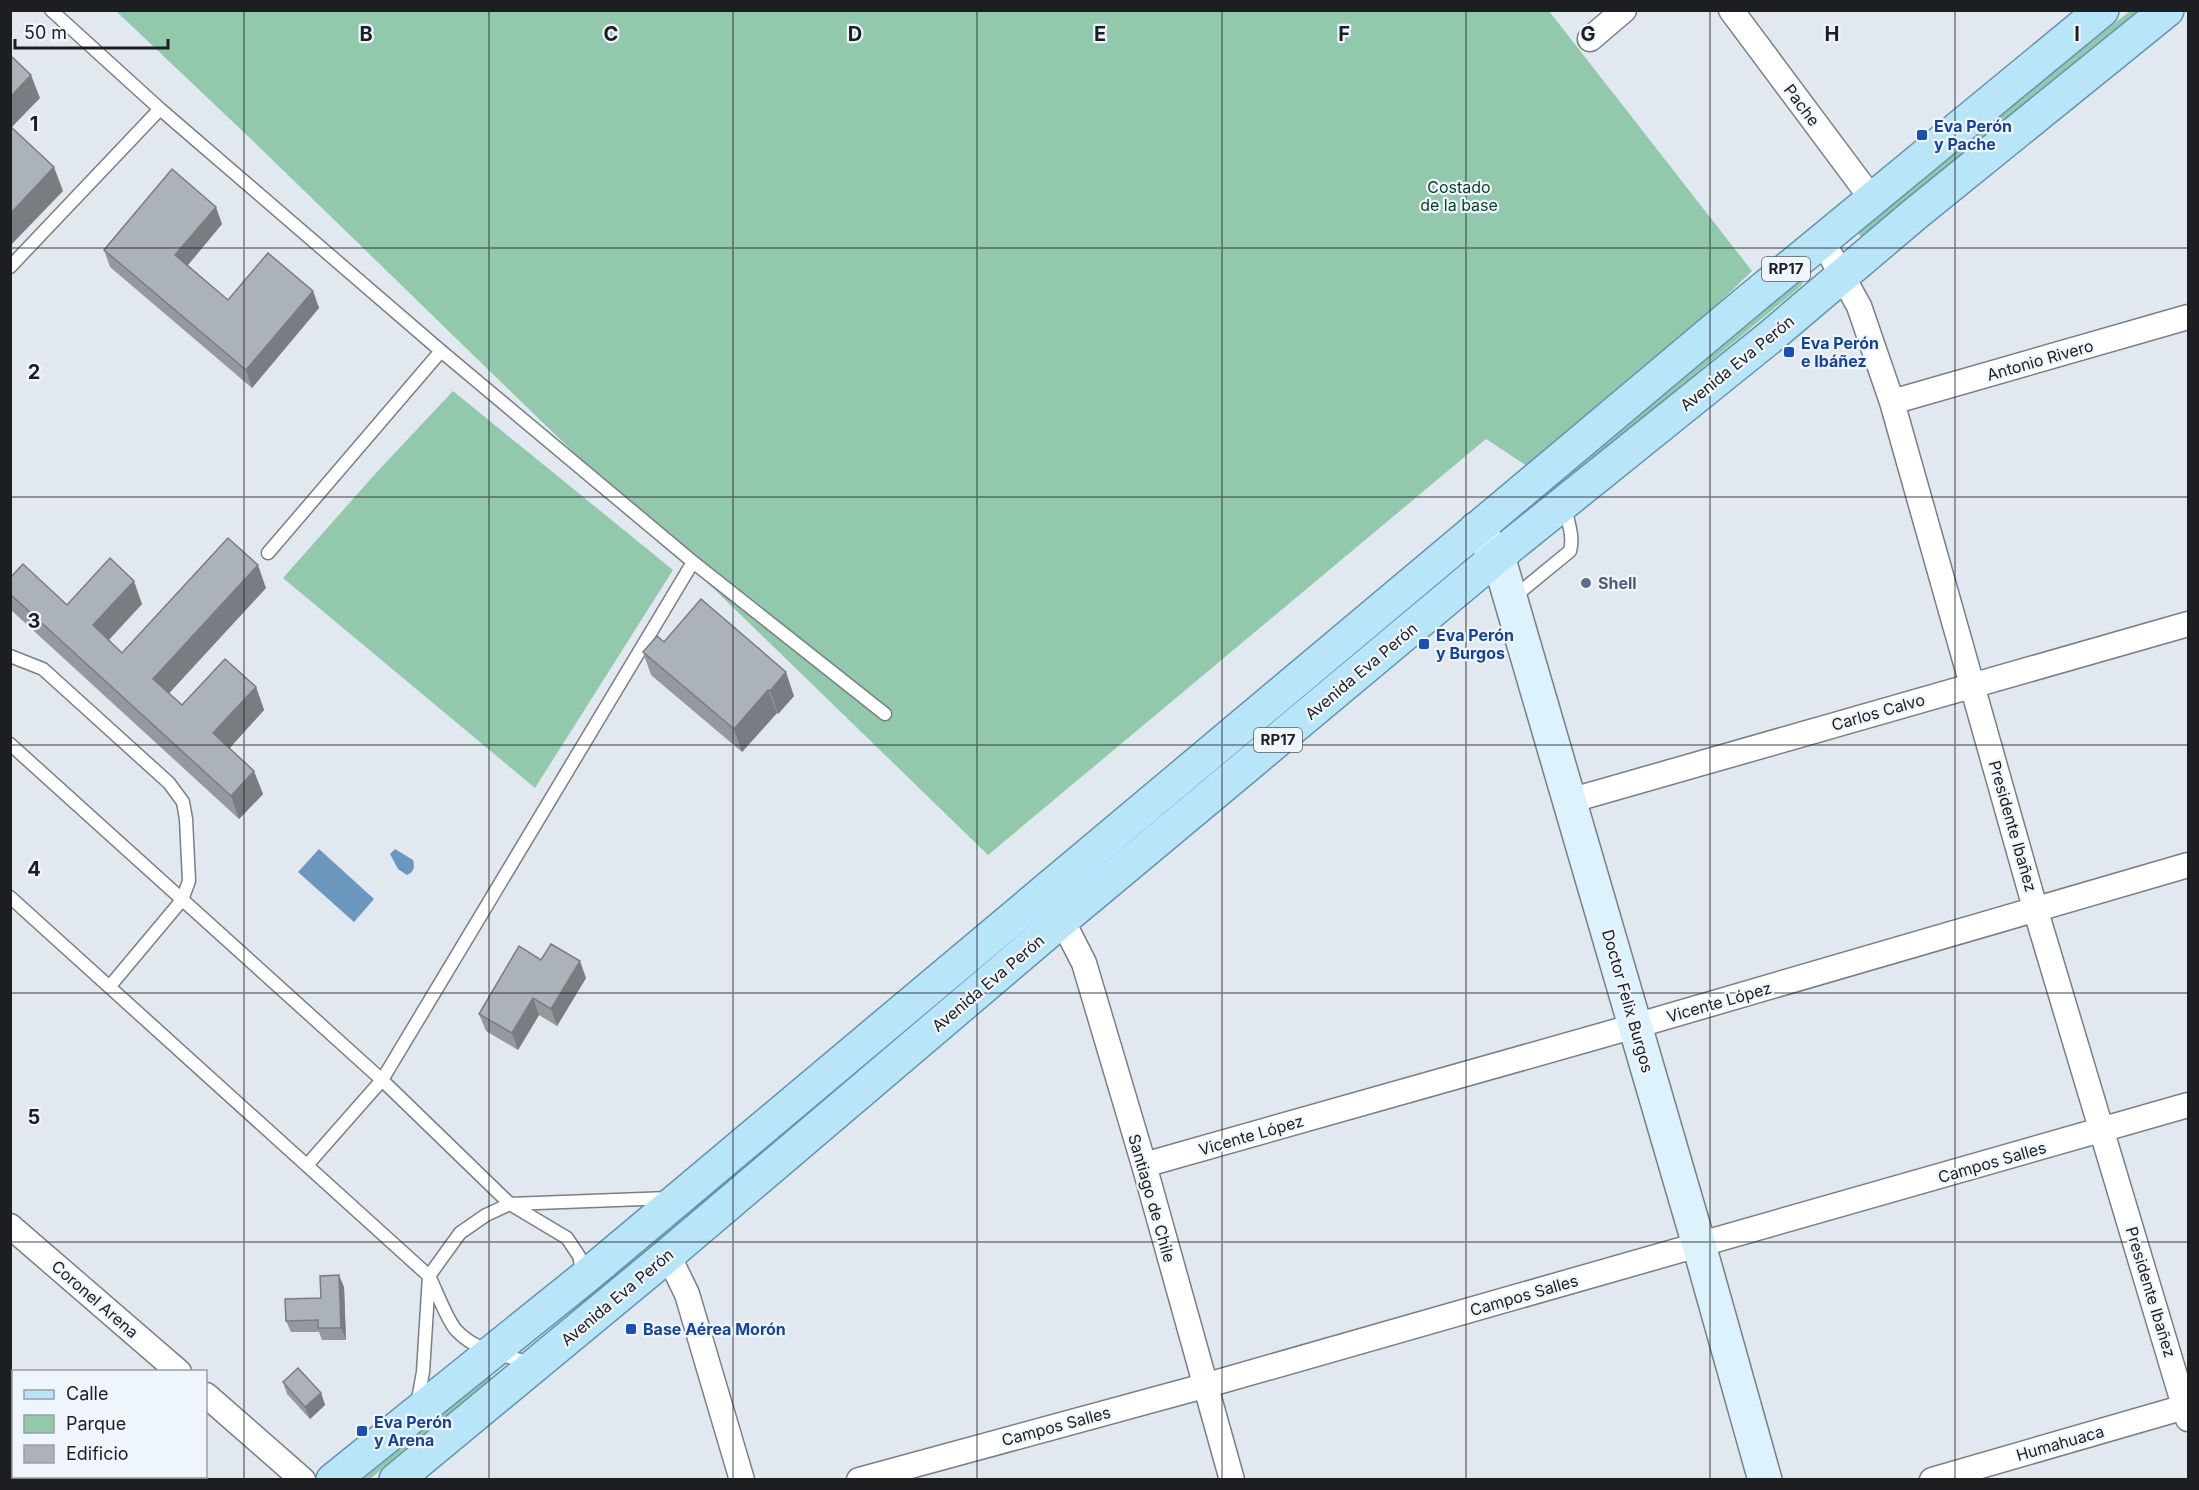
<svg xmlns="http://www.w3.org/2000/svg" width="2199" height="1490" viewBox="0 0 2199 1490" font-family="Inter,sans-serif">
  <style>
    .green { fill: #92c9ac }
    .water { fill: #6b96be }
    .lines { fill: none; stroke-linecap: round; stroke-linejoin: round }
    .lane-casing { stroke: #797f85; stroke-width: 15 }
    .street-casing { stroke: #797f85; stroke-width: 27 }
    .secondary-casing { stroke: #797f85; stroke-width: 36 }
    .primary-casing { stroke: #6494ab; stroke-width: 36 }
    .lane { stroke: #fff; stroke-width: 12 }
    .street { stroke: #fff; stroke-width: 24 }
    .secondary { stroke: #dcf2fc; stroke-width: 33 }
    .primary { stroke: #b9e5f9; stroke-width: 33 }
    .wall { fill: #94999f }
    .shaded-wall { fill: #787d82 }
    .building { fill: #acb2b9; stroke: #787d82; stroke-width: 1.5 }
    .grid { fill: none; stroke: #1c1e21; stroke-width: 1.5; stroke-opacity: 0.55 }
    .transit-dot { fill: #1a4fb4; stroke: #eef5fc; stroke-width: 2 }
    .service-dot { fill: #5c6f8a; stroke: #eef5fc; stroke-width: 2 }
    .labels { text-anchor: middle; stroke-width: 4.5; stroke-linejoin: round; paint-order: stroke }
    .shield { fill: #eef5fc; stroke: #5b5e63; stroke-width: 1.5 }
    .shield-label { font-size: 15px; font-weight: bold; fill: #1c1e21 }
    .street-label { font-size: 16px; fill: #1c1e21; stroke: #eef5fc }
    .transit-label { font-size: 16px; font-weight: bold; fill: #164399; stroke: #eef5fc; text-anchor: start }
    .park-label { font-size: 16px; fill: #0b3c28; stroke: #eef5fc }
    .service-label { font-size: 16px; font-weight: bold; fill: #4e5e75; stroke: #eef5fc; text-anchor: start }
    .grid-label { font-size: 20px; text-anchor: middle; font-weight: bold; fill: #1c1e21; stroke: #eef5fc; stroke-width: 4.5; stroke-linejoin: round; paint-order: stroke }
  </style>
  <rect width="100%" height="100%" fill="#e1e8ef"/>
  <path class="green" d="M116,11H1549L1752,271L1541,475L1486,439L988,855L252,140Z
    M2130,11H2136L2138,13L1861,237L1856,230Z
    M1801,277L1804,281L1801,286L1520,520L1517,516Z
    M453,391L673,570L535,788L283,578L376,473Z
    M1452,567L1458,571L600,1290L596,1285Z
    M489,1375L492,1378L370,1479L362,1480Z"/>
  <path class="water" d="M319,849L374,899L354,922L298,872Z
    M395,849L413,860C415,867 414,872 407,875L398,869L390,854Z"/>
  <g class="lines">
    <defs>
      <path id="lane" d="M51,10L160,109L441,351L693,562L885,714
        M10,267L160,109
        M268,553L441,351
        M1514,597L1570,551C1574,537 1568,522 1565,507
        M10,656L43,669L169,783L183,802L186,819L189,881L182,900L110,986
        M10,744L382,1080L510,1204L567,1238L579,1256L583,1273
        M10,897L429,1276C436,1290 447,1320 456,1330C475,1351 506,1356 532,1363
        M308,1164L382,1080L693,562
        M417,1405L423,1372L429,1276L460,1233L486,1215L510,1204L669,1198"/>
      <path id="street" d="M1731,10L1872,199
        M1590,39L1624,10
        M1822,240L1859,306L1892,402L2035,908L2188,1419
        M1892,402L2188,317
        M1569,801L2188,624
        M1062,920L1084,963L1144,1165L1232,1480
        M1144,1165L1635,1026L2188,865
        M10,1226L179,1372
        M668,1255L687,1294L742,1480
        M206,1395L303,1480
        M859,1480L1204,1386L2188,1105
        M1932,1480L2188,1406"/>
      <path id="secondary" d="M1476,529L1498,556L1699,1245L1765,1480"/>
      <path id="primary" d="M333,1480L584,1278L1751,299L2102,10
        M396,1480L668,1255L1062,920L1498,556L1770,337L1915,214L2167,10"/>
    </defs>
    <use href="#lane" class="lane-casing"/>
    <use href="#street" class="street-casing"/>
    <use href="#secondary" class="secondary-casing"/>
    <use href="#primary" class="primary-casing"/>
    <use href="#lane" class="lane"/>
    <use href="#street" class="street"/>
    <use href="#secondary" class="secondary"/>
    <use href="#primary" class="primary"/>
  </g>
  <path class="wall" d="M222,224L188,265L228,300L313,291L319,308L252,388L110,267L104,250Z
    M10,578L67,605L142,604L109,640L122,653L266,588L169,693L182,705L256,687L264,710L230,748L263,794L239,819L11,610Z
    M664,642L794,696L778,714L777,713L742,752L651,675L643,652Z
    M541,960L586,978L557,1026L539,1015L518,1050L486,1031L479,1014Z
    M344,1287L346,1340H322L319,1332H291L286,1321L321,1298Z
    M283,1382L321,1393L325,1405L310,1419L287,1394Z"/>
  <path class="shaded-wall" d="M31,75L40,98L10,129V97Z
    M54,167L63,191L10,246V214Z
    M216,207L222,224L182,272L175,255Z
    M313,291L319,308L252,388L246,370Z
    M258,565L266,588L161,702L153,679Z
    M134,581L142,604L101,648L93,625Z
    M786,672L794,696L778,714L770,691Z
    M256,687L264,710L222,756L213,733Z
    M768,690L777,713L742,752L734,729Z
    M254,771L263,794L239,819L231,796Z
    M580,961L586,978L557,1026L551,1009Z
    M533,998L539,1015L518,1050L512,1033Z
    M339,1275L344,1287L346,1340L341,1328Z
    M321,1393L325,1405L310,1419L305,1407Z"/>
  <path class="building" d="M10,55L31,75L10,97Z
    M10,126L54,167L10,214Z
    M172,169L216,207L175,255L228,300L268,253L313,291L246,370L104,250Z
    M228,538L258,565L153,679L182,705L225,659L256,687L213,733L254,771L231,796L10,594V578L23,564L67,605L110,558L134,581L93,625L122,653Z
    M701,599L786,672L770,691L768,690L734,729L643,652L657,636L664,642Z
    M551,944L580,961L551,1009L533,998L512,1033L479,1014L519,946L541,960Z
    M339,1275L341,1328H318V1320L286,1321L285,1299L321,1298L320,1276Z
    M298,1368L321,1393L305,1407L283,1382Z"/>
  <path class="grid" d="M244,10V1480M489,10V1480M733,10V1480M977,10V1480M1222,10V1480M1466,10V1480M1710,10V1480M1955,10V1480M10,248H2188M10,497H2188M10,745H2188M10,993H2188M10,1242H2188"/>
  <g class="transit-dot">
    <rect x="1916" y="129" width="12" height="12" rx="3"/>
    <rect x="1783" y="346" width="12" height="12" rx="3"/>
    <rect x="1418" y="638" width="12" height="12" rx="3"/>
    <rect x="625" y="1323" width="12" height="12" rx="3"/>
    <rect x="356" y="1425" width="12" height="12" rx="3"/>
  </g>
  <circle class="service-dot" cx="1586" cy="583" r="6"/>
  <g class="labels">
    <g class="shield">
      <rect x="1762" y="257" width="48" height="24" rx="4.5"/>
      <rect x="1254" y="728" width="48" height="24" rx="4.5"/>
    </g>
    <g class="shield-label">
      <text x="1786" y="274">RP17</text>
      <text x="1278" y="745">RP17</text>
    </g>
    <g class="street-label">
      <text transform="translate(1802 105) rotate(53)" y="6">Pache</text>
      <text transform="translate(2040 360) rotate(-16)" y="6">Antonio Rivero</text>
      <text transform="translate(1737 363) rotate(-39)" y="6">Avenida Eva Perón</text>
      <text transform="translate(1361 671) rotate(-40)" y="6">Avenida Eva Perón</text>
      <text transform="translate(1878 712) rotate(-16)" y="6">Carlos Calvo</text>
      <text transform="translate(2013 826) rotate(74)" y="6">Presidente Ibañez</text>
      <text transform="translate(988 983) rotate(-40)" y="6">Avenida Eva Perón</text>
      <text transform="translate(1628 1001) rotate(74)" y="6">Doctor Felix Burgos</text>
      <text transform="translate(1719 1002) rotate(-16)" y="6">Vicente López</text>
      <text transform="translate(1251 1135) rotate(-16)" y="6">Vicente López</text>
      <text transform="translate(1992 1162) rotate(-16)" y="6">Campos Salles</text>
      <text transform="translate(1152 1198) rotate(74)" y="6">Santiago de Chile</text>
      <text transform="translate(2151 1292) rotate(73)" y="6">Presidente Ibañez</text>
      <text transform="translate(1524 1295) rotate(-16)" y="6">Campos Salles</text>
      <text transform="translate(617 1297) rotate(-40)" y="6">Avenida Eva Perón</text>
      <text transform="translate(95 1299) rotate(41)" y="6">Coronel Arena</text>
      <text transform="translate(1056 1426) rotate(-15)" y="6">Campos Salles</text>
      <text transform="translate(2060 1443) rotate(-16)" y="6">Humahuaca</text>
    </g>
    <g class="transit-label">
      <text x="1934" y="132">Eva Perón<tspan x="1934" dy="18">y Pache</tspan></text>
      <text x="1801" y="349">Eva Perón<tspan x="1801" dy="18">e Ibáñez</tspan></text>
      <text x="1436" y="641">Eva Perón<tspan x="1436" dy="18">y Burgos</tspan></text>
      <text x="643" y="1335">Base Aérea Morón</text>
      <text x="374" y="1428">Eva Perón<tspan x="374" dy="18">y Arena</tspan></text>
    </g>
    <g class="park-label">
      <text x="1459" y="193">Costado<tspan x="1459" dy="18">de la base</tspan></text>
    </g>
    <g class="service-label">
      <text x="1598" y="589">Shell</text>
    </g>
  </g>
  <g class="grid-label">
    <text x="366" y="41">B</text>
    <text x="611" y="41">C</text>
    <text x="855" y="41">D</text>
    <text x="1100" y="41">E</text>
    <text x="1344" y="41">F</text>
    <text x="1588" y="41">G</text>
    <text x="1832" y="41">H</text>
    <text x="2077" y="41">I</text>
    <text x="34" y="131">1</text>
    <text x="34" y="379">2</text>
    <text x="34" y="628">3</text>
    <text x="34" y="876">4</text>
    <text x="34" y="1124">5</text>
  </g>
  <rect width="2199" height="1490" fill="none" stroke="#1c1e21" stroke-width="24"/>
  <rect x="12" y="1370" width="195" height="108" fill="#eef5fc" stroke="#9a9fa4" stroke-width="1.5"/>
  <rect x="24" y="1390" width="30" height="9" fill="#b9e5f9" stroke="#9a9fa4" stroke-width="1.5"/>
  <text x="66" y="1400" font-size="18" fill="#1c1e21">Calle</text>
  <rect x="24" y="1415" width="30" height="18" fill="#92c9ac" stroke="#9a9fa4" stroke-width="1.5"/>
  <text x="66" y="1430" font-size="18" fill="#1c1e21">Parque</text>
  <rect x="24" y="1445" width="30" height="18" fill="#acb2b9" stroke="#9a9fa4" stroke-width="1.5"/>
  <text x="66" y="1460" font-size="18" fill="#1c1e21">Edificio</text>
  <path d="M15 39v9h153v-9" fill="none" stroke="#1c1e21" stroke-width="3"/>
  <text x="24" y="39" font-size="18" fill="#1c1e21" stroke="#eef5fc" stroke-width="4.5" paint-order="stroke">50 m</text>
</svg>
